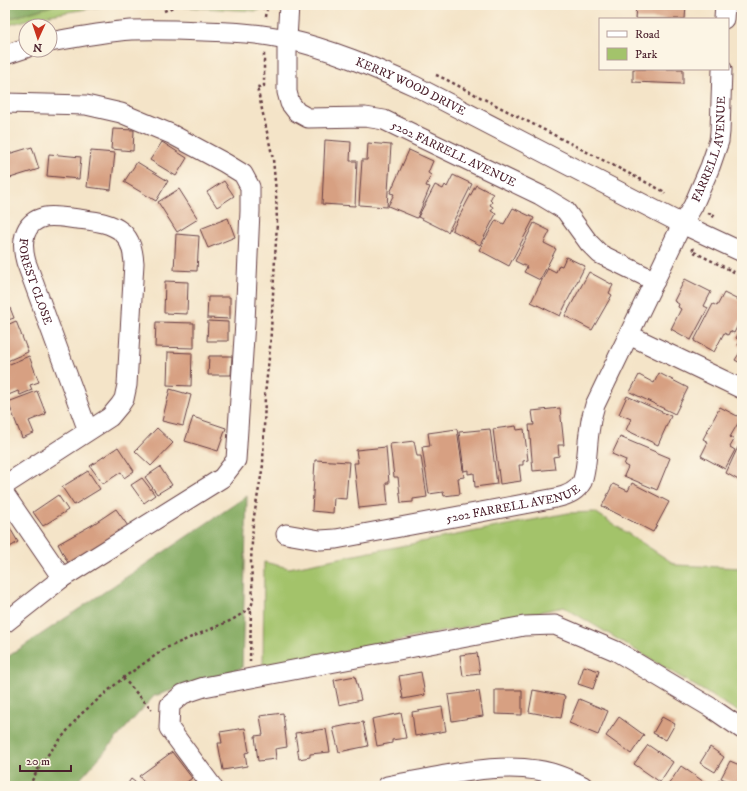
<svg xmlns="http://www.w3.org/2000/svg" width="747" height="791" viewBox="0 0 747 791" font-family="'IM FELL DW Pica',serif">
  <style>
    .green { fill: #a3c36b; stroke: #76714b }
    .forest { fill: #82a95f; stroke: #666445 }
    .building { fill: #d7a082 }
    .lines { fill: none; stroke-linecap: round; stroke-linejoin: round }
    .minor-casing { stroke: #643d43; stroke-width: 21 }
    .path { stroke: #643d43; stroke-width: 2.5; stroke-dasharray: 3 3; stroke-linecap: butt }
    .minor { stroke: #fff; stroke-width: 19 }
    .labels { text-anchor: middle; stroke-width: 3.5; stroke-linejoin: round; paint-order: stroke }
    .street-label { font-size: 12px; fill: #4a1f2b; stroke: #fcf5e5 }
  </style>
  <rect width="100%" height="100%" fill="#fcf5e5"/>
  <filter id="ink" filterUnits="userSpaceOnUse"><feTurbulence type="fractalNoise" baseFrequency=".025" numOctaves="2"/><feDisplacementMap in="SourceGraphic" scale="8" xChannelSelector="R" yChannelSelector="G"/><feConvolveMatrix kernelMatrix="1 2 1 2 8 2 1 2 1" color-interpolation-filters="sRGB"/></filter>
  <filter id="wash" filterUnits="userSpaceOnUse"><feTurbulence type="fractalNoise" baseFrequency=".012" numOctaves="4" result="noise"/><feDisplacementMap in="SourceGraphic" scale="16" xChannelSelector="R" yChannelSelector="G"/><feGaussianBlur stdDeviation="0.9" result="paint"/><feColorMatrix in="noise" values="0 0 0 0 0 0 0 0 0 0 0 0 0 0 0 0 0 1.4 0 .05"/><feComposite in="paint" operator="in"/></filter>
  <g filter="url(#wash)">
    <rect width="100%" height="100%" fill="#f4e4c8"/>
    <path class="green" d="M5,5H111L38,17L5,26Z
      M149,5H271L256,11Z
      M595,512L676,565L742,568V714L564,607L263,668L264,562L289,568L568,513Z"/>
    <path class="forest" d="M5,5H55L5,20Z
      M247,496L242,668L154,696L74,786H5L6,658Z"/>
    <g id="blocks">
      <path class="building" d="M636,5H686L685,19H635Z
        M633,69H683V84L633,82Z
        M113,129L134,130L133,151L111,149Z
        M325,140L351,142L350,161H357L355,206L322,204Z
        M162,142L187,158L176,176L150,160Z
        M368,143L391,145L387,207L359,205L362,160H367Z
        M32,147L39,169L7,179L5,172V155Z
        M409,150L433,161L428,173L431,175L426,186L430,187L417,218L388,206L394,194L390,193Z
        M91,151L115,153L111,190L87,187Z
        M49,154L81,157L79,179L47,176Z
        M137,162L168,181L156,201L124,182Z
        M453,175L472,184L448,232L418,217L435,185L443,189L445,185L447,187Z
        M224,181L234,196L217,207L207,192Z
        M476,185L493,194L490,200L492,202L490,205L493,207L491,211L496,214L480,245L452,230Z
        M179,189L198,219L177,232L158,202Z
        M513,208L534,218L509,266L479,250L496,220L504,224Z
        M228,218L235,237L208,248L200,229Z
        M534,223L550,231L544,243L556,249L540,280L524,272L527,267L515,261Z
        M176,234L199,236L197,271L174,270Z
        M566,257L585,266L560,316L531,302L548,268L556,272L559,265L562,266Z
        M589,272L613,285L609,293L612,295L592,330L565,316Z
        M685,279L711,292L704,306L708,308L691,340L671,329L681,309L678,307L679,304L674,301Z
        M165,281L188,282L187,314L164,313Z
        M724,293L742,302V317L734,333L730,331L728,335L724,333L714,352L694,341L713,304L717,306Z
        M5,295L14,318L5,321Z
        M208,297H230V319L207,318Z
        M16,321L28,352L5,362V326Z
        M208,321L228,322V341H207Z
        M156,322L194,323V348L155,347Z
        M742,327V348L738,345L740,341L736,338Z
        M742,349V364L735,360Z
        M168,352L192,353L191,386L167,385Z
        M29,356L39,382L30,385L32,390L20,395L18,391L6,396L5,393V366Z
        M209,356H232L231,375H208Z
        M659,373L688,388L675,414L630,392L639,375L654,383Z
        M170,389L191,395L183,426L162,421Z
        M37,391L46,414L29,421L34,433L22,438L8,402Z
        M627,396L671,416L658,445L626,430L631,419L619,414Z
        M720,407L741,418L730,437L734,440L730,447L735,450L725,469L701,456L708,442L703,439Z
        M560,408L564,445H558L559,456L553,457L555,469L533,471L529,425H534L532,411Z
        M193,417L226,428L218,451L185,441Z
        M516,426L517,430L524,429L528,460L523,461V465H519L521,481L500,484L493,429Z
        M157,428L173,443L151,466L135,451Z
        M457,429L464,477L458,478L460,494L444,496L443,492L429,494L422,447L430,446L428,433Z
        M490,429L497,484L475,487L474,473L468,474V470L464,471L459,432Z
        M620,437L670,458L657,490L624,476L628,467L624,465L626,460L612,454Z
        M414,441L417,456H421L427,497L413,499V502L401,503L398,477H394L390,444Z
        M742,446V482L726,473L738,447Z
        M118,447L134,471L124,478L121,472L103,484L90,466Z
        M386,447L389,483H386L388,505L359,508L354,463H358L356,450Z
        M315,460L349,462L346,499L334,498L333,513L312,511Z
        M160,467L172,485L157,494L145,477Z
        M88,471L100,489L74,505L62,487Z
        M142,478L155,495L144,503L131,485Z
        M632,483L669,502L653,532L602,506L613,484L628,491Z
        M58,495L68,510L43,526L33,512Z
        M116,509L130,529L106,545L68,563L58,544L92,525Z
        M7,523L18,542L5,550V524Z
        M477,653L480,674L463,676L460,655Z
        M584,666L599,671L593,689L578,684Z
        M421,672L425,695L403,699L399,676Z
        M355,676L361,700L339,705L334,680Z
        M495,690H522V715L495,714Z
        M533,690L565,696L561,718L529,712Z
        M479,691L483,716L452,721L448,695Z
        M579,699L608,711L598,735L569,723Z
        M442,707L446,731L415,736L412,712Z
        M283,713L287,747L275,749L276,759L258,761L255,736L263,735L260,716Z
        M401,713L406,738L392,740V743L377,746L372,719Z
        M619,717L644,735L631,754L606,736Z
        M662,717L675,724L666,740L653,733Z
        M363,722L368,746L339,752L333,728Z
        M245,728L249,752L245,753L247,766L223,770L218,743H222L220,732Z
        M326,729L330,752L310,754V757L299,759L295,733Z
        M648,745L673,762L660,782L634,764Z
        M710,747L724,757L715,772L700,763Z
        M172,752L192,778L182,786H147L139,776Z
        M730,761L742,766V776L737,785L721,778Z
        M681,766L707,784L705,786L668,785Z
        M131,779L140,786H126Z
        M719,780L726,786H715Z"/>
    </g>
  </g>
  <g filter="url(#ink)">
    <use href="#blocks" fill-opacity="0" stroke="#643d43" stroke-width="1"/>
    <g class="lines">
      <defs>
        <g id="minor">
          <path id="s1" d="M289,5L287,39V92L290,103L297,112L308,118L365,117L384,120L540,195L565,210L589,243L600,254L655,281"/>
          <path d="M724,19L725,5"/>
          <path id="s2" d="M50,42C77,37 104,32 131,30C155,29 180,30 204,31C232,32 259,33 286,39C331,49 373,67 415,86L682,224L742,252"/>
          <path d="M5,55L26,48"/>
          <path d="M5,103L86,105L121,113L171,134L225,163L243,174L250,187V211L245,322L236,460L222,478L62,578L5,623"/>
          <path d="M629,335L742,389"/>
          <path id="s3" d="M5,485L110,417L120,405L124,399L127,385L134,263C133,251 131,240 122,232C110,222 93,221 78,219C68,218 54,215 45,217C22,222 21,244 26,262L88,431"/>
          <path d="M5,495L62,578"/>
          <path id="s4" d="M286,534L320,540L336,539L556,498C566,496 577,491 582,482C587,470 587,446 589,433C590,423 592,414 595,405L682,224L693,206L710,167L719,141L720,132L722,69"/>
          <path d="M212,786L169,728L170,705L183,694L204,687L524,626L555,625L616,651L710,707L742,729"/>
          <path d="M387,786C407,782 426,779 445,775C475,770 506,765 537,770C553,772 569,779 583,786"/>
        </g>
      </defs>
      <use href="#minor" class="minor-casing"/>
      <path class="path" d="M256,5L267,10
        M164,11L178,5
        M266,17L267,10
        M436,75L445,79L663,191L665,194
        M708,213L714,215L711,219
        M694,248L692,251L742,276
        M250,662L251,609
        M123,678L152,710
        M29,786L42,762L80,715L123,678L166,648L232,620L251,608L253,600L251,562L253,522L263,465L264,429L265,395L270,348L277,223L276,192L273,159L257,87L264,86V52"/>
      <use href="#minor" class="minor"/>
    </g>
  </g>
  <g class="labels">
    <g class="street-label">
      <text dy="4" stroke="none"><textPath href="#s2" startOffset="371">KERRY WOOD DRIVE</textPath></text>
      <text dy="4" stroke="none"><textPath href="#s4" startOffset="666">FARRELL AVENUE</textPath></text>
      <text dy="4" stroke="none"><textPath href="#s1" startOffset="276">5202 FARRELL AVENUE</textPath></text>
      <text dy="4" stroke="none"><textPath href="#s3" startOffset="475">FOREST CLOSE</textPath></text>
      <text dy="4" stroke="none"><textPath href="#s4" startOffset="231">5202 FARRELL AVENUE</textPath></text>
    </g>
  </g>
  <rect width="747" height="791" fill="none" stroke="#fcf5e5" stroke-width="20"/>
  <rect x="599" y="18" width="130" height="52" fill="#fcf5e5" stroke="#b59f9b"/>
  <rect x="607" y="31" width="20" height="6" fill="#ffffff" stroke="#b59f9b"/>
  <text x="635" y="38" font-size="12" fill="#4a1f2b">Road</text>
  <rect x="607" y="48" width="20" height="12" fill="#a3c36b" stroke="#b59f9b"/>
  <text x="635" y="58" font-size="12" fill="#4a1f2b">Park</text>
  <g transform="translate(38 38) rotate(183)"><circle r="19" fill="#fcf5e5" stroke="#b59f9b"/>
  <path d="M0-3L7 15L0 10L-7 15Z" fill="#c8321e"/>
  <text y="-6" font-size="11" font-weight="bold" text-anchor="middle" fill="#4a1f2b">N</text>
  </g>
  <path d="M20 765v6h51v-6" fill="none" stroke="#4a1f2b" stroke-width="2"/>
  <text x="26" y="765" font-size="12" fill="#4a1f2b" stroke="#fcf5e5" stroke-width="3" paint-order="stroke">20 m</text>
</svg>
